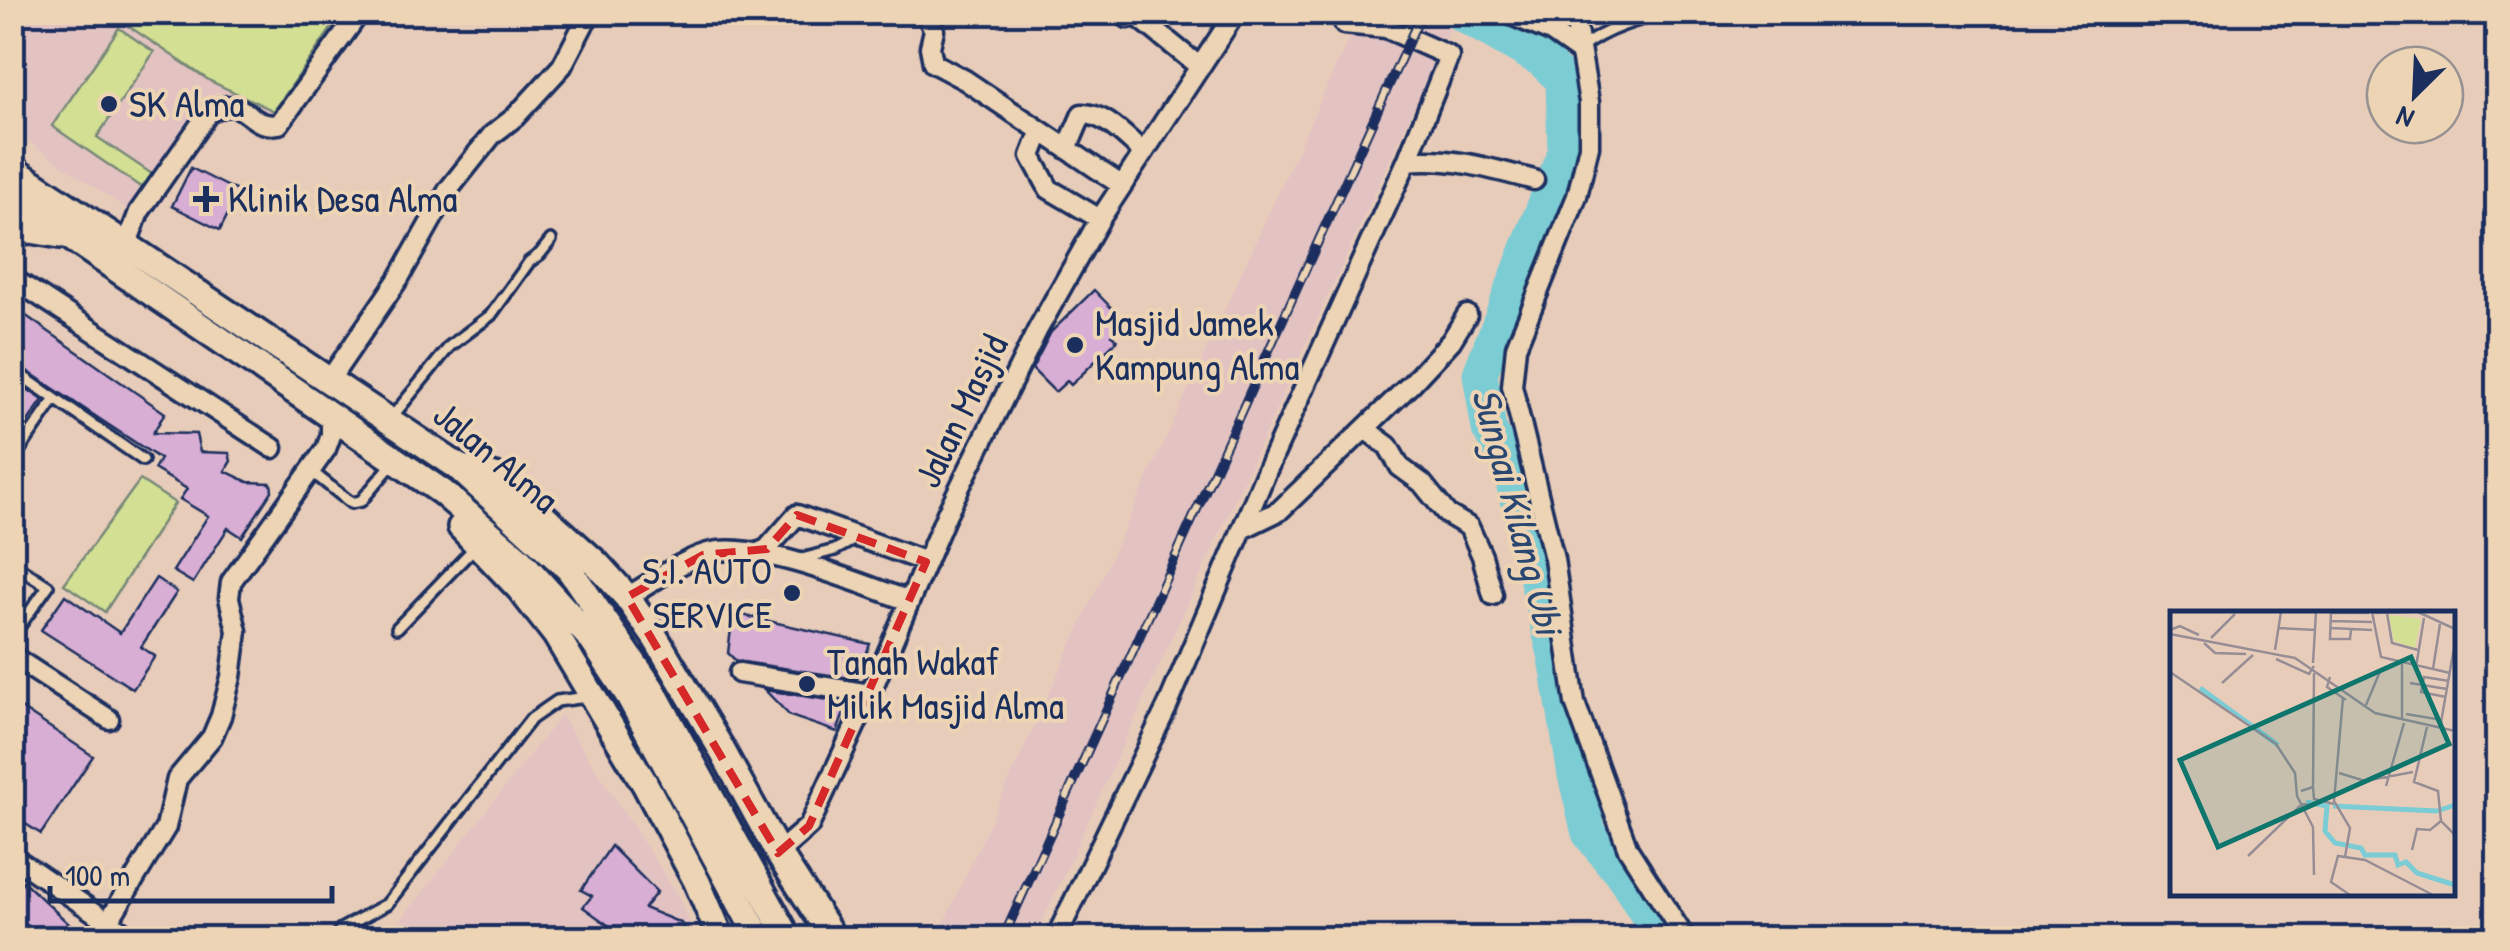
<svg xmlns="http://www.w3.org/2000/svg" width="2510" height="951" viewBox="0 0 2510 951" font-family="'Patrick Hand',sans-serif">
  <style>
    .built { fill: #e3c3c2 }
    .green { fill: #d3e093; stroke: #778878; stroke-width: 2.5 }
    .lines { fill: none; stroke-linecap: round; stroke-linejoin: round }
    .river { stroke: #7bccd4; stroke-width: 35 }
    .building { fill: #d8aed4; stroke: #1b2f5e; stroke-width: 2.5 }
    .service-casing { stroke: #1b2f5e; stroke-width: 16 }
    .minor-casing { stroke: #1b2f5e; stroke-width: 25 }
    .secondary-casing { stroke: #1b2f5e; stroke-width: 32 }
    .service { stroke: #ecd4b4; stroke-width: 9 }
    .minor { stroke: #ecd4b4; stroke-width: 18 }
    .secondary { stroke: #ecd4b4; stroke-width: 25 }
    .rail-casing { stroke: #1b2f5e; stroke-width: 10 }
    .rail { stroke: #ecd4b4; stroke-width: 6; stroke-dasharray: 19; stroke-linecap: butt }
    .marked { fill: none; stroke: #d62828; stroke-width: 8; stroke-dasharray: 20 12; stroke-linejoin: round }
    .poi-dot { fill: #1b2f5e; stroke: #ecd4b4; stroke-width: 4 }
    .labels { text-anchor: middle; stroke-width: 8; stroke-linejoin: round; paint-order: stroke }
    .poi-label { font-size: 38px; fill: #1b2f5e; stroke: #ecd4b4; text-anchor: start }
    .street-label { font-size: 38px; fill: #1b2f5e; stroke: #ecd4b4 }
    .water-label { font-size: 40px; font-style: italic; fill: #294770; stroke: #ecd4b4 }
    .inset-river { fill: none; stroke: #7bccd4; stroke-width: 5 }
    .inset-road { fill: none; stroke: #968d95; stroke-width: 2.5 }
    .view { fill: #0f766e; fill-opacity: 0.15; stroke: #0f766e; stroke-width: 5 }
    .inset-edge { fill: none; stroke: #1b2f5e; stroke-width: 5 }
  </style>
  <rect width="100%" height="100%" fill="#e8ccba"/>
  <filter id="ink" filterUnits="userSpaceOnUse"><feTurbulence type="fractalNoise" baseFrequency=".01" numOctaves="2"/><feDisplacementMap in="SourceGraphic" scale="20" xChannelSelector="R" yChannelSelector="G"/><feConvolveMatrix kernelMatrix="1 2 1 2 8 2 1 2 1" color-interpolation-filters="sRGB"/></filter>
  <g filter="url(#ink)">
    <path class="built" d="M12,13H348L276,117L216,91L131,212L13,131Z
      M1367,13H1457L1035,938H937L1348,40Z
      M561,715L677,894L696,938H417L401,920Z"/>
    <path class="green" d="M127,13V12L342,13L274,111L210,81L121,21Z
      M119,28L154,52L97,137L152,174L142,188L52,126Z
      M140,480L175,503L105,612L64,584Z"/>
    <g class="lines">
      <path class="river" d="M1458,12L1542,60L1563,80L1565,152L1480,374L1489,429L1509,466L1556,658L1575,775L1589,833L1624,877L1662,938"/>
    </g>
    <path class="building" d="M191,168L239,192L220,230L172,206Z
      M1094,290L1125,322L1112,335L1117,340L1071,385L1067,381L1055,392L1032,369L1051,332Z
      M12,306L165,413L153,433L196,434L200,452L229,453L231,461L225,471L248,482L271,483L272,491L242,537L228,528L193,583L173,571L208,516L180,499L187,489L154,469L160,459L12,361Z
      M12,379L43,400L12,444Z
      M156,578L177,592L141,647L155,656L133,689L41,630L65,595L120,633Z
      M733,613L870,644L857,679L736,661L728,653Z
      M765,690L848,703L837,732L790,716Z
      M12,702L93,756L41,834L12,815Z
      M611,846L657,892L644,908L681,923L689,938H598L608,925L583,907L592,896L581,890Z
      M23,881L84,938H12V899Z"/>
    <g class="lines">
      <defs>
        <path id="service" d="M1580,49C1605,28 1640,19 1671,12
          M12,369L143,460
          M392,417L450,346L491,315L529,262L540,254L551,240
          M12,461L55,399
          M311,471L351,503L361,501L394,462
          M802,559L835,550L857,538
          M12,563L48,586L12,637
          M397,628L476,546
          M335,938L341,929L387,904L531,719L557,701L587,697"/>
        <path id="minor" d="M842,12H868
          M925,12L934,30L930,47L933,63L965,80L1121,185
          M1119,12L1128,18L1136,15L1200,67
          M1340,12L1344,24L1386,28L1449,56L1407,161
          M1504,12L1551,32L1578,51
          M1574,12L1589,102V146L1577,196L1516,347L1512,386L1554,559L1575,703L1628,849L1685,938
          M1040,133L1031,156L1049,189L1100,219
          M1067,149L1082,114C1105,113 1126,138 1143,152
          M135,251L129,238L139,212L209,112C249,92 245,130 279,124L360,12
          M12,278L273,448
          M330,379L399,278L449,189L492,135L515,117L562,66L590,12
          M1365,429L1388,446L1400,467L1422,483L1447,514L1469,527L1482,556L1493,595
          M1242,529L1279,511L1412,383L1451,341L1467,315
          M756,554L767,549L797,515L926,562
          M627,597C652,583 680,561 708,553C754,539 864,585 909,601
          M12,656L109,719
          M739,673L870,694
          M778,853L809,826L870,694L947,513L1038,329L1100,219L1236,12
          M12,856L132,938
          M108,922L166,827L177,779L212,737L221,716L231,677L237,631L229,598L231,582L326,449L331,435V416
          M1056,938L1168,705L1267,470L1407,161C1449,156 1493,169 1534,180"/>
        <path id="secondary" d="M12,169L457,466L569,569L651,688L788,938
          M12,197L442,492L519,559L592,640L629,696L759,938
          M12,232L31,230L60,235
          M462,468L502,479L596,563L627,597L655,637L719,745L778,853L833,938
          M461,527L520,589L556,635L645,784L697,882L721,938"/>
      </defs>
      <use href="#service" class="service-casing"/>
      <use href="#minor" class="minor-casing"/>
      <use href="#secondary" class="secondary-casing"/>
      <use href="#service" class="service"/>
      <use href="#minor" class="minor"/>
      <use href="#secondary" class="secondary"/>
      <defs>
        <path id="rail" d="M1003,938L1422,12"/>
      </defs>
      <use href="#rail" class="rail-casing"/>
      <use href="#rail" class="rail"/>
    </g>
  </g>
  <path class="marked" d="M797,515L926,562L809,826L778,853L627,597L703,555L767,549Z"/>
  <g class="poi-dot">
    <circle cx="109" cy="104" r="10"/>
    <path d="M201 184h10v10h10v10h-10v10h-10v-10h-10v-10h10z"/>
    <circle cx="1075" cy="345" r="10"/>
    <circle cx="792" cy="593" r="10"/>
    <circle cx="807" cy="684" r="10"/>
  </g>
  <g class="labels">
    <g class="poi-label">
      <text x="129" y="117">SK Alma</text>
      <text x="228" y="212">Klinik Desa Alma</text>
      <text x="1095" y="336">Masjid Jamek<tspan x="1095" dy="44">Kampung Alma</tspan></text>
      <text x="772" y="584" text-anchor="end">S.I. AUTO<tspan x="772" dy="44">SERVICE</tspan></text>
      <text x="827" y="675">Tanah Wakaf<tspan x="827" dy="44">Milik Masjid Alma</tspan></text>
    </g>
    <g class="street-label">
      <text transform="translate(961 411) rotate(-64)" y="13">Jalan Masjid</text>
      <text transform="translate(496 457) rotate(40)" y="13">Jalan Alma</text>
    </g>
    <g class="water-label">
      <text transform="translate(1518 511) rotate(75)" y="14">Sungai Kilang Ubi</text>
    </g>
  </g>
  <g transform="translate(2170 611)">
    <rect width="285" height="285" fill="#e8ccba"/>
    <path d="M219,4L251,8L245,37L224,30Z" fill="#d3e093"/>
    <path class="inset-river" d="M30,77L108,134M136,191L157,195L155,220L165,232L191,237L195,244H225L228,254L236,251L247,262L285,274M163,195L267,200L285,194"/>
    <path class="inset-road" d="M161,1L160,28H180L181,19M202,1L211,46L280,62M248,1L285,18M161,2H199M204,2L241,1M217,2L222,32L248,39M161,10L202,11M109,17L146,19M161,17L202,19M0,19L10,15L29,24M0,23L125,47L205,102L285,120M41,27L65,3M34,32L45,42L76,43M105,39L111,1M106,48L139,63L144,55M143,52L146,1M232,53V109M246,56L254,7M263,58L270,13M0,61L106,133L125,162L127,185L143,216L144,264M160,66L157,76L176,89M52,72L83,44M240,72L277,78M276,86L251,81L254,66L279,70M173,87L164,190L180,217L175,246M196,94L211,58M236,103L272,109M257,116L244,171L268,180L271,210L285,224M270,117L285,31M169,162L195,170L243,161M216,175L234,112M143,176L144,188L164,193M131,180L143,176L144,62M242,239L247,218L260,219L271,210M78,245L132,193L141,194M180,284L161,271L168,245L195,249L263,284"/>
    <path class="view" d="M241,46L279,133L48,236L10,149Z"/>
    <rect width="285" height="285" class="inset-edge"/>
  </g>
  <rect width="2510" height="951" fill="none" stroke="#ecd4b4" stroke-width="50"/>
  <rect x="25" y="25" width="2460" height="901" fill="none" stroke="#1b2f5e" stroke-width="4" filter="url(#ink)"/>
  <g transform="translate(2415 95) rotate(204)"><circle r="48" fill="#ecd4b4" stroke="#989292" stroke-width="2.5"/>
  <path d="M0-8L18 38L0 25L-18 38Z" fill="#1b2f5e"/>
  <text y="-15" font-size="28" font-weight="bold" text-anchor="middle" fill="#1b2f5e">N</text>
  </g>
  <path d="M50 886v15h282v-15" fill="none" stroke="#1b2f5e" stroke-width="5"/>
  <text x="65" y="886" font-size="30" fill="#1b2f5e" stroke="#ecd4b4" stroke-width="8" paint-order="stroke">100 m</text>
</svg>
